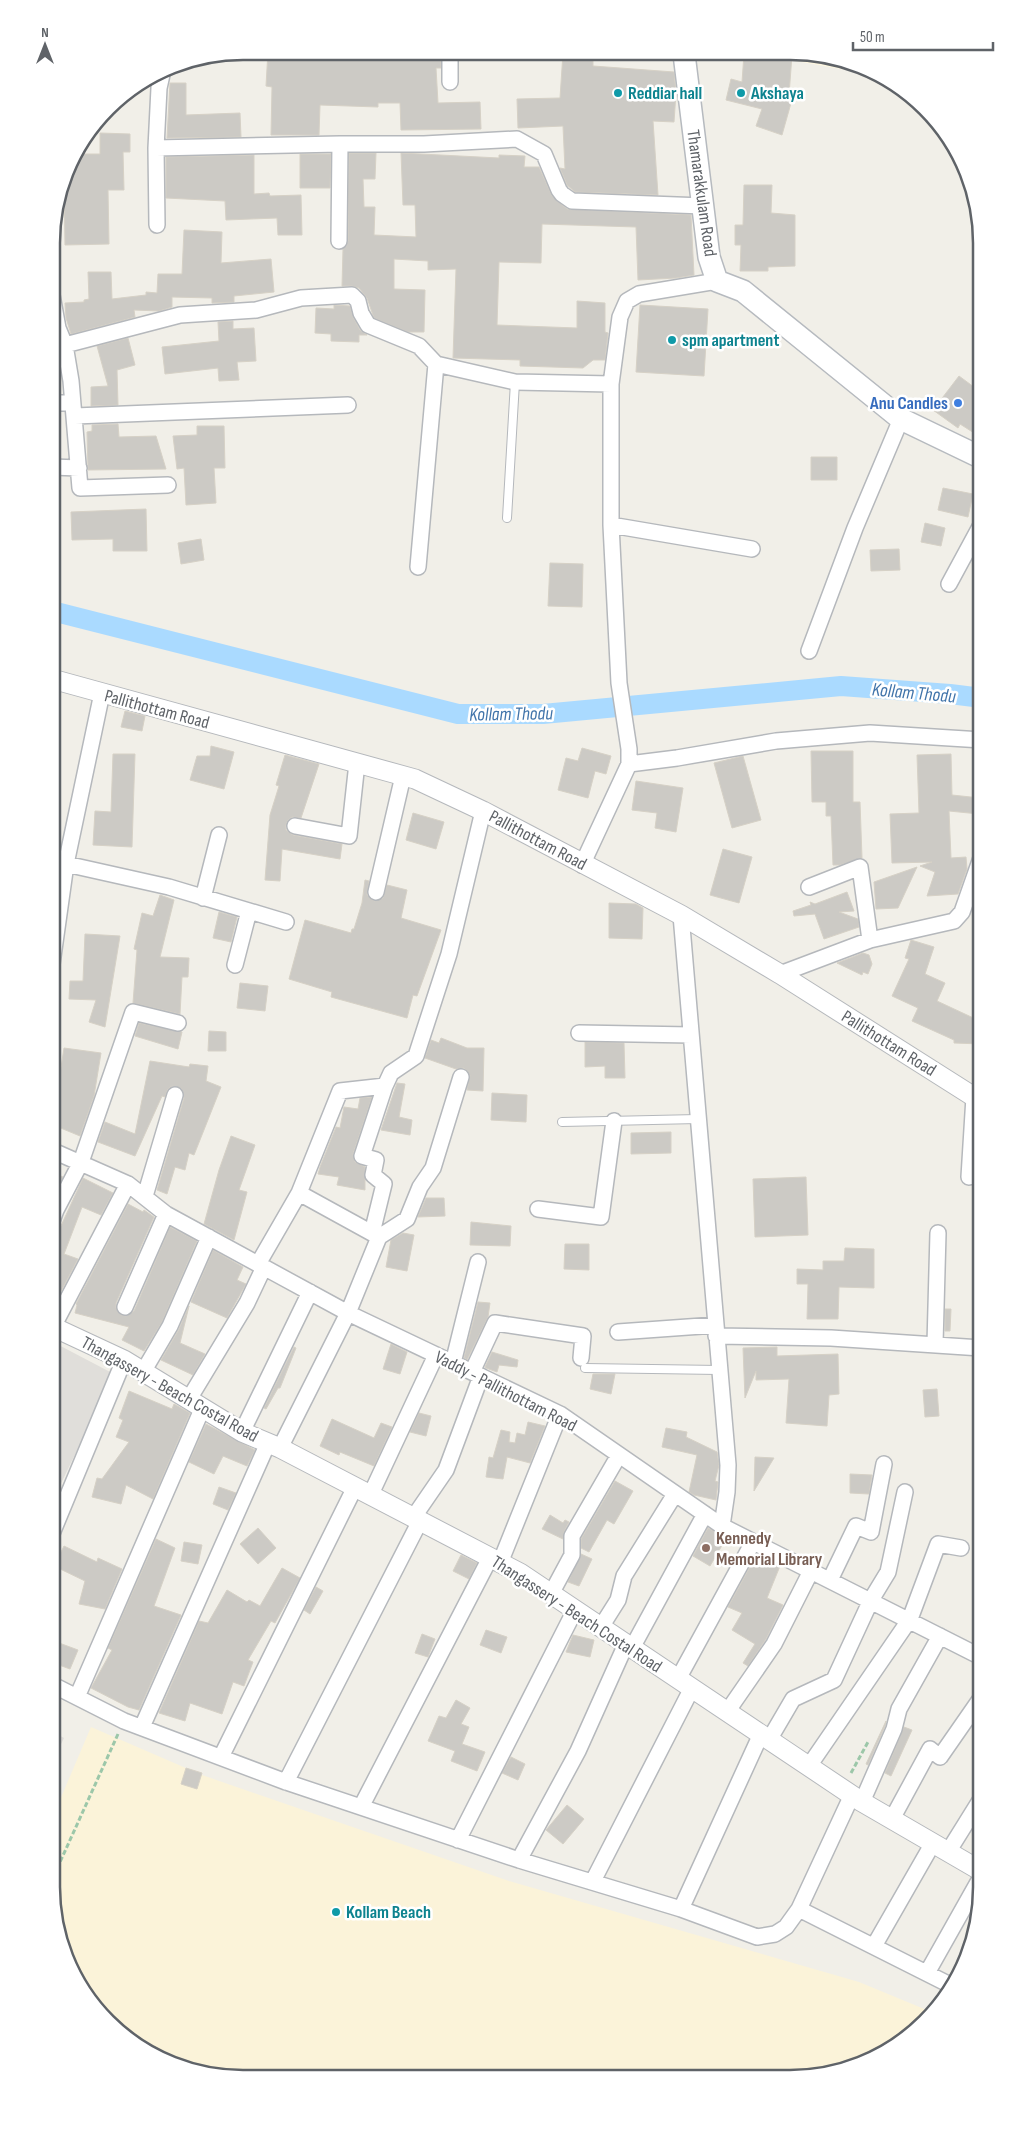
<svg xmlns="http://www.w3.org/2000/svg" width="1033" height="2130" viewBox="0 0 1033 2130" font-family="'Sofia Sans Condensed',sans-serif">
  <style>
    .commercial { fill: #fef7e0 }
    .industrial { fill: #e0deda }
    .sand { fill: #fbf3d9 }
    .lines { fill: none; stroke-linecap: round; stroke-linejoin: round }
    .canal { stroke: #aadaff; stroke-width: 20 }
    .building { fill: #cccac5; stroke: #d6d1c6 }
    .service-casing { stroke: #b5b8bc; stroke-width: 10 }
    .minor-casing { stroke: #b5b8bc; stroke-width: 18 }
    .tertiary-casing { stroke: #b5b8bc; stroke-width: 21 }
    .secondary-casing { stroke: #b6babf; stroke-width: 24 }
    .path { stroke: #9cc7a9; stroke-width: 3; stroke-dasharray: 5 2.5; stroke-linecap: butt }
    .service { stroke: #fff; stroke-width: 8 }
    .minor { stroke: #fff; stroke-width: 15 }
    .tertiary { stroke: #fff; stroke-width: 19 }
    .secondary { stroke: #fff; stroke-width: 21 }
    .culture-dot { fill: #0f9aa8; stroke: #fff; stroke-width: 2 }
    .shop-dot { fill: #3f7fe0; stroke: #fff; stroke-width: 2 }
    .education-dot { fill: #8d6e63; stroke: #fff; stroke-width: 2 }
    .labels { text-anchor: middle; stroke-width: 5; stroke-linejoin: round; paint-order: stroke }
    .culture-label { font-size: 18px; font-weight: bold; fill: #0d838f; stroke: #fff; text-anchor: start }
    .street-label { font-size: 18px; fill: #5f6368; stroke: #fff }
    .shop-label { font-size: 18px; font-weight: bold; fill: #366cbe; stroke: #fff; text-anchor: end }
    .education-label { font-size: 18px; font-weight: bold; fill: #785e54; stroke: #fff; text-anchor: start }
    .water-label { font-size: 19px; font-style: italic; fill: #4174aa; stroke: #fff }
    .rim { fill: none; stroke: #5f6368; stroke-width: 2.5 }
  </style>
  <rect width="100%" height="100%" fill="#f1efe8"/>
  <path class="commercial" d="M757,54L827,55L875,71L888,80L880,76Z"/>
  <path class="industrial" d="M51,1341L114,1374L51,1504Z
    M51,1731L64,1738L51,1765Z"/>
  <path class="sand" d="M91,1727L202,1775L509,1881L859,1982L934,2013L896,2047L840,2072L790,2079L206,2075L158,2059L116,2031L83,1993L58,1937L51,1887V1821Z"/>
  <g class="lines">
    <path class="canal" d="M52,611L458,714H543L841,686L950,694L982,698"/>
  </g>
  <path class="building" d="M268,51L441,52V68H436L438,103L480,102L481,129L401,130L400,103H378V107L320,105L319,135H271L272,87L266,86Z
    M563,53H593V66L674,72L676,93L674,122L653,121L658,195L575,192L567,185L560,168L565,169L563,126L518,128L517,99L560,98Z
    M744,54L792,55L789,95L793,96L782,135L756,126L762,109L726,100L731,79L742,82Z
    M170,83H186V115L240,113L241,137L167,138Z
    M100,133L130,134V152H123L124,190H108L109,244L65,245L64,183L71,158L74,154H100Z
    M349,153H376L375,179H363L364,207H375L374,235L416,237L415,205H403L401,153L499,158V155L525,156L524,167H539L552,196L567,209L691,215L694,275L676,278L638,280L636,227L542,224L541,263L499,262L497,325L577,328V301L605,303V332L608,333L605,360H593L583,368L520,366V360L453,358L456,269L428,270V261L394,259V289L425,290L424,332H408L374,318L367,298L359,288L352,286H342L343,249L348,241Z
    M300,154H331L330,188H300Z
    M254,155V194L269,193L270,196L301,195L302,235H278L277,218L226,220L225,201L166,198V157Z
    M744,185H772L771,213L795,215V266L768,267V271H740L741,245H735V225H743Z
    M184,230L222,232L221,263L271,259L274,292L234,296V302L212,303V298L172,297V307L159,311L134,310L135,317L71,334L66,318L65,303L84,302V300L89,299L88,272H111L112,299L146,295V292L157,293L158,274H182Z
    M334,305L350,306L353,317L360,330L367,335H359V342L331,341V334L315,333L316,308L334,309Z
    M640,305L708,309L704,376L636,372Z
    M233,321V329L254,328L256,361L237,362L239,380L219,381L218,368L165,374L162,347L219,341L218,322Z
    M128,338L135,365L117,370L118,405L91,406V387L108,386L97,346Z
    M959,376L982,393V438L960,424L958,428L933,410Z
    M118,424L119,437L156,436L166,469L88,470L87,432L92,431V425Z
    M197,426H224L225,468H214L216,503L186,505L184,468L177,469L173,436L197,435Z
    M811,457H837V480H811Z
    M943,488L973,494L968,517L938,510Z
    M146,509L147,551H113V539L72,540L71,512Z
    M925,523L945,528L941,546L921,542Z
    M201,539L204,560L181,564L178,543Z
    M899,549L900,570L871,571L870,550Z
    M550,563L583,564L582,607L548,606Z
    M125,711L145,716L142,731L121,727Z
    M211,746L234,752L224,789L190,780L197,756H210Z
    M582,748L611,756L606,774L595,771L588,798L558,790L566,758L578,761Z
    M811,751H853V802H860L862,858L840,865H833L831,816H826V802H812Z
    M113,754H135L132,847L93,845L95,811L111,812Z
    M951,754L952,795L980,798L979,814L949,811L951,858L966,857L967,869L958,894L927,896L935,872L920,866L932,862L892,863L890,814L919,813L917,755Z
    M285,755L319,764L301,818L292,817L288,820L286,825V830L293,835L342,844L340,859L282,849L280,881L265,880L270,815L279,786L276,785Z
    M743,756L761,820L732,828L714,763Z
    M636,781L683,788L676,832L655,828L657,813L632,810Z
    M413,813L444,822L436,849L406,840Z
    M723,849L752,857L739,903L710,895Z
    M917,867L898,908L876,909L874,882Z
    M365,880L369,881L367,895L374,901L383,898L387,885L407,890L401,918L441,930L417,996L413,995L407,1018L331,997L332,992L289,979L305,920L351,933L352,929H354L362,903Z
    M847,892L854,911L839,912L858,919L859,927L824,939L815,914L794,916L793,911L811,905L810,902L815,904Z
    M160,895L174,900L160,957L189,958L188,977H182L180,1014L133,1003L137,950L134,949L142,913L153,916Z
    M609,903L636,904L643,908L642,939L609,938Z
    M219,912L237,917L231,942L213,938Z
    M85,934L120,936L105,1027L89,1022L96,1000L69,999L70,981H83Z
    M911,940L934,947L925,974L945,983L937,1001L982,1022V1044L954,1043V1040L912,1021L918,1008L892,996L909,959L905,958Z
    M863,953L869,955L872,964L868,974L863,972L862,975L837,963Z
    M240,983L268,986L265,1011L237,1008Z
    M139,1023L182,1032L178,1049L135,1036Z
    M209,1031L226,1032V1051H208Z
    M441,1038L467,1048H484L483,1091L467,1090L470,1075L464,1068L456,1069L425,1058L431,1040L439,1043Z
    M585,1042L624,1043L625,1078H605V1066L585,1067Z
    M64,1048L101,1053L94,1096L80,1136L51,1124V1111L57,1093Z
    M150,1061L189,1067L190,1064L208,1066L206,1081L221,1087L194,1155L189,1153L185,1170L175,1167L167,1194L157,1190L184,1098L181,1088L172,1086L168,1089L165,1097L162,1096L135,1156L98,1142L105,1122L135,1134Z
    M397,1083L405,1084L399,1117L412,1120L410,1135L381,1130Z
    M492,1093L527,1095L526,1122L491,1120Z
    M372,1097L353,1154L355,1162L365,1167V1190L337,1185L339,1177L318,1174L320,1167L336,1127L340,1128L344,1107L358,1109L360,1098Z
    M671,1132V1153L631,1154V1133Z
    M231,1136L255,1145L239,1190L247,1192L234,1240L204,1224L219,1170Z
    M56,1174L63,1177L54,1194L51,1193V1182Z
    M806,1177L808,1235L755,1237L753,1179Z
    M83,1178L113,1193L101,1215L82,1207L64,1254L78,1259L58,1297L51,1295V1233L57,1231L60,1228Z
    M426,1198H444L445,1216L418,1217Z
    M128,1204L143,1212L144,1210L154,1217L116,1303V1308L121,1315L126,1316L134,1311L170,1227L197,1241L162,1322L144,1351L122,1340L129,1327L75,1313L77,1305L76,1304Z
    M471,1222L511,1226L510,1246L470,1245Z
    M403,1233L414,1235L407,1271L386,1267L391,1240Z
    M565,1244H589V1270L564,1269Z
    M845,1248L874,1249V1288L839,1287L838,1319H807L808,1284H797V1269L823,1270V1261H844Z
    M213,1250L243,1267L237,1280L246,1284L227,1318L191,1302Z
    M478,1302L490,1303L488,1317L467,1360L464,1358Z
    M189,1306L180,1343L205,1354L193,1375L161,1360L178,1331Z
    M945,1309H951L950,1331H945Z
    M391,1344L407,1352L400,1374L383,1369Z
    M294,1347L296,1348L280,1388H278L266,1409L264,1408Z
    M777,1347V1356L838,1354L839,1394L829,1395L827,1426L786,1423L789,1379L756,1380V1371L745,1398L743,1348Z
    M492,1352L518,1360L517,1367L499,1365L497,1372L486,1368L485,1367Z
    M593,1374H615L611,1394L590,1389Z
    M937,1389L939,1416L925,1417L923,1390Z
    M129,1391L172,1409L174,1404L190,1413L153,1499L126,1485L121,1504L92,1497L97,1478L102,1479L129,1442L116,1437L123,1420L119,1418Z
    M419,1413L431,1416L426,1436L410,1432Z
    M332,1419L374,1438L381,1423L392,1427L374,1466L340,1452L339,1455L320,1446Z
    M528,1422L545,1426L530,1463L507,1457L503,1479L486,1477L489,1457L493,1458L501,1430L510,1432L509,1442L515,1443L517,1433L525,1435Z
    M206,1424L255,1450L247,1466L223,1456L214,1474L189,1462Z
    M666,1428L687,1432L686,1437L717,1452L719,1465L715,1481L718,1482L716,1500L694,1495L689,1492L697,1455L662,1447Z
    M755,1457L774,1458L754,1491Z
    M850,1474L872,1475L869,1494L850,1493Z
    M615,1481L633,1491L614,1524L607,1520L589,1552L581,1548V1539Z
    M219,1487L236,1493L228,1510L213,1504Z
    M550,1515L563,1523L565,1520L569,1522L564,1532L563,1539L542,1529Z
    M258,1528L276,1548L258,1564L240,1544Z
    M708,1528L724,1537V1542L710,1566L693,1556Z
    M156,1539L175,1548L154,1606L181,1615L139,1710L128,1707L91,1688L112,1650L108,1648Z
    M184,1542L202,1545L198,1564L181,1561Z
    M64,1546L97,1562L98,1558L122,1569L105,1609L79,1604L85,1581L54,1566Z
    M581,1554L592,1559L579,1586L568,1582Z
    M757,1554L780,1566L767,1598L783,1605L766,1639L748,1666L743,1663L755,1644L732,1630L742,1613L728,1607Z
    M461,1555L477,1563L469,1579L453,1571Z
    M282,1568L300,1578L275,1623L271,1621L248,1660L253,1662L244,1686L233,1682L222,1714L190,1703L185,1721L159,1713L199,1621L208,1623L227,1590L247,1602L249,1600L260,1606Z
    M316,1587L323,1591L310,1614L304,1610Z
    M486,1630L507,1637L501,1653L480,1645Z
    M422,1634L435,1639L428,1657L415,1653Z
    M573,1635L594,1640L590,1657L566,1652Z
    M51,1640L78,1650L70,1669L51,1662Z
    M456,1700L470,1708L461,1724L469,1727L462,1744L485,1752L477,1771L451,1761L455,1751L428,1741L439,1716L446,1718Z
    M886,1721L885,1726L868,1765L866,1764Z
    M904,1727L912,1730L891,1776L885,1773Z
    M511,1757L525,1764L518,1780L502,1773Z
    M186,1768L202,1773L197,1789L181,1784Z
    M567,1805L584,1819L563,1844L546,1830Z"/>
  <g class="lines">
    <defs>
      <path id="service" d="M507,518L515,382
        M562,1122L698,1119
        M585,1368L719,1370"/>
      <path id="minor" d="M163,70L159,88L156,148L340,144H424L517,139L544,154L559,190L562,194L572,201L703,206
        M450,82V53
        M156,148L157,225
        M339,241L340,144
        M52,295L58,328L65,345L71,381L80,488L168,485
        M65,345L180,315L256,310L301,298L352,295L358,301L361,313L368,325L419,346L436,364L515,382L611,384
        M52,403H72
        M75,416L348,405
        M52,467L79,468
        M611,525L752,549
        M418,567L436,364
        M949,584L982,523
        M809,651L855,528L901,419
        M629,764L677,758L776,741L870,733L982,740
        M295,826L349,836L357,763
        M66,864L169,887L286,922
        M582,865L629,764V749L619,683L611,525V384L620,317L627,301L639,294L717,281
        M809,887L860,867L870,940
        M376,892L403,776
        M203,898L219,835
        M681,915L728,1465L727,1492L722,1526
        M235,965L249,911
        M51,971L66,864L102,693
        M780,974L870,940L954,921L962,912L982,855
        M579,1033L691,1035
        M51,1150L128,1184L166,1214L348,1313L560,1414L722,1526L981,1657
        M969,1177L974,1097
        M299,1193L379,1237L407,1219L420,1187L433,1168L461,1077
        M145,1196L175,1095
        M538,1209L601,1217L614,1121
        M51,1224L56,1210L81,1162L133,1012L178,1023
        M372,1233L384,1184L373,1175L376,1160L362,1156L385,1086
        M258,1264L299,1193L340,1091L385,1086L391,1073L416,1056L449,954L483,811
        M125,1307L166,1214
        M53,1327L128,1184
        M618,1332L716,1325
        M716,1336L831,1338L981,1348
        M935,1344L938,1233
        M453,1363L478,1262
        M143,1372L170,1326L209,1237
        M472,1372L495,1323L583,1336L581,1358
        M189,1399L247,1303L264,1267
        M242,1432L310,1292
        M280,1448L348,1313L379,1237
        M370,1496L436,1355
        M413,1518L446,1470L481,1376
        M51,1536L124,1360
        M500,1563L560,1414
        M830,1580L856,1526L871,1532L884,1464
        M551,1594L572,1555V1536L619,1455
        M601,1627L618,1600L624,1576L675,1494
        M632,1648L705,1514
        M678,1679L753,1542
        M51,1684L124,1721L286,1782L519,1860L681,1909L757,1937L775,1934L786,1927L799,1909L852,1795
        M77,1697L203,1407
        M727,1712L774,1644L811,1571
        M142,1727L268,1443
        M769,1740L793,1699L834,1680L871,1600L888,1572L905,1492
        M221,1757L355,1487
        M809,1766L910,1619L938,1544L961,1548
        M286,1782L420,1521
        M862,1802L894,1729L899,1709L940,1636
        M361,1807L490,1558
        M892,1819L930,1749L940,1757L981,1698
        M458,1840L575,1610
        M948,1852L981,1799
        M519,1860L578,1751L626,1644
        M593,1881L692,1688
        M681,1909L761,1734
        M799,1909L952,1986
        M874,1946L933,1843
        M927,1973L981,1877"/>
      <path id="tertiary" d="M52,679L415,779L483,811L681,915L780,974L982,1102
        M51,1326L124,1360L242,1432L280,1448L520,1573L862,1802L981,1871"/>
      <path id="secondary" d="M684,54L709,257L717,281L743,291L901,419L982,458"/>
    </defs>
    <use href="#service" class="service-casing"/>
    <use href="#minor" class="minor-casing"/>
    <use href="#tertiary" class="tertiary-casing"/>
    <use href="#secondary" class="secondary-casing"/>
    <path class="path" d="M851,1773L868,1742
      M51,1882L118,1734"/>
    <use href="#service" class="service"/>
    <use href="#minor" class="minor"/>
    <use href="#tertiary" class="tertiary"/>
    <use href="#secondary" class="secondary"/>
  </g>
  <g class="culture-dot">
    <circle cx="618" cy="93" r="5"/>
    <circle cx="741" cy="93" r="5"/>
    <circle cx="672" cy="340" r="5"/>
    <circle cx="336" cy="1912" r="5"/>
  </g>
  <circle class="shop-dot" cx="958" cy="403" r="5"/>
  <circle class="education-dot" cx="706" cy="1548" r="5"/>
  <g class="labels">
    <g class="culture-label">
      <text x="628" y="99">Reddiar hall</text>
      <text x="751" y="99">Akshaya</text>
      <text x="682" y="346">spm apartment</text>
      <text x="346" y="1918">Kollam Beach</text>
    </g>
    <g class="street-label">
      <text transform="translate(702 193) rotate(82)" y="6">Thamarakkulam Road</text>
      <text transform="translate(157 709) rotate(15)" y="6">Pallithottam Road</text>
      <text transform="translate(538 840) rotate(28)" y="6">Pallithottam Road</text>
      <text transform="translate(889 1043) rotate(32)" y="6">Pallithottam Road</text>
      <text transform="translate(170 1389) rotate(29)" y="6">Thangassery - Beach Costal Road</text>
      <text transform="translate(506 1391) rotate(27)" y="6">Vaddy - Pallithottam Road</text>
      <text transform="translate(577 1614) rotate(33)" y="6">Thangassery - Beach Costal Road</text>
    </g>
    <g class="shop-label">
      <text x="948" y="409">Anu Candles</text>
    </g>
    <g class="education-label">
      <text x="716" y="1544">Kennedy<tspan x="716" dy="21">Memorial Library</tspan></text>
    </g>
    <g class="water-label">
      <text transform="translate(914 692) rotate(5)" y="7">Kollam Thodu</text>
      <text transform="translate(511 713) rotate(-1)" y="7">Kollam Thodu</text>
    </g>
  </g>
  <path d="M0 0H1033V2130H0ZM243 60H790A183 183 0 0 1 973 243V1887A183 183 0 0 1 790 2070H243A183 183 0 0 1 60 1887V243A183 183 0 0 1 243 60Z" fill="#fff" fill-rule="evenodd"/>
  <path class="rim" d="M243 60H790A183 183 0 0 1 973 243V1887A183 183 0 0 1 790 2070H243A183 183 0 0 1 60 1887V243A183 183 0 0 1 243 60Z"/>
  <g transform="translate(45 45)" stroke="#ffffff" stroke-width="4" paint-order="stroke">
  <path d="M0-4L9 19L0 12L-9 19Z" fill="#5f6368"/>
  <text y="-8" font-size="14" font-weight="bold" text-anchor="middle" fill="#5f6368">N</text>
  </g>
  <path d="M853 42v8h140v-8" fill="none" stroke="#5f6368" stroke-width="2.5"/>
  <text x="860" y="42" font-size="15" fill="#5f6368" stroke="#ffffff" stroke-width="4" paint-order="stroke">50 m</text>
</svg>
